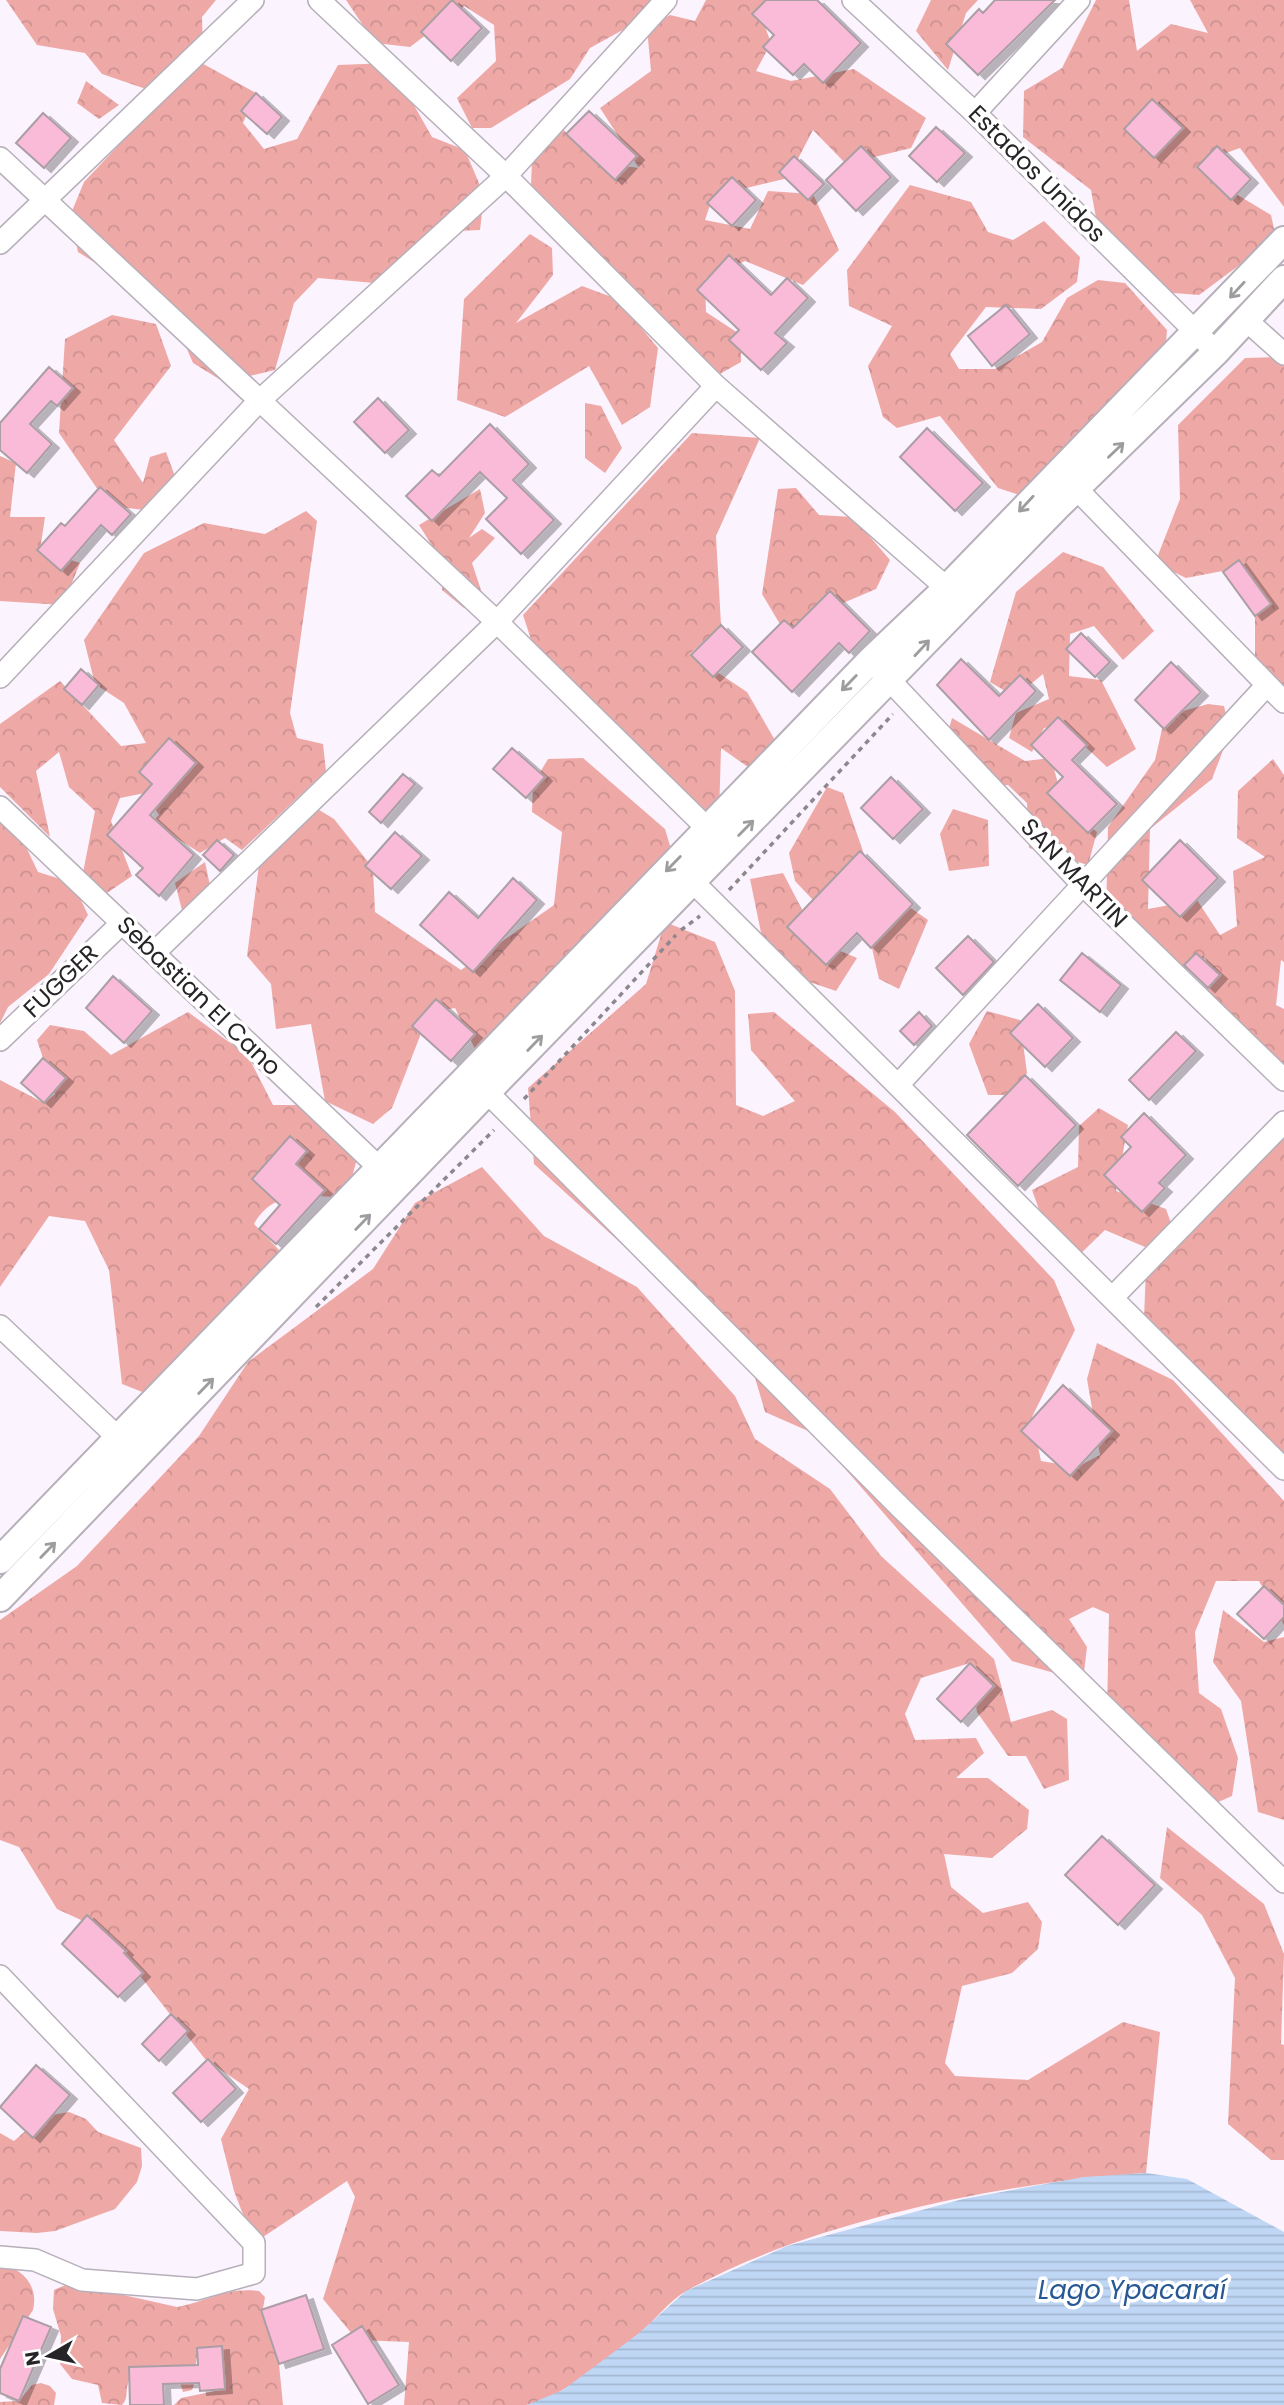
<svg xmlns="http://www.w3.org/2000/svg" width="1284" height="2405" viewBox="0 0 1284 2405" font-family="Poppins,sans-serif">
  <style>
    .forest { fill: url(#forest-crowns) }
    .water { fill: url(#water-rules) }
    .building { fill: #fabbd8; stroke: #ab9ea4; stroke-width: 2; filter: url(#shadow) }
    .lines { fill: none; stroke-linecap: round; stroke-linejoin: round }
    .minor-casing { stroke: #b7afb9; stroke-width: 24 }
    .major-casing { stroke: #b7afb9; stroke-width: 30 }
    .path { stroke: #8d878e; stroke-width: 3.5; stroke-dasharray: 5 5; stroke-linecap: butt }
    .minor { stroke: #fff; stroke-width: 21 }
    .major { stroke: #fff; stroke-width: 26 }
    .oneway { stroke: #9e9c9e }
    .labels { text-anchor: middle; stroke-width: 7; stroke-linejoin: round; paint-order: stroke }
    .street-label { font-size: 24px; fill: #272428; stroke: #fff }
    .water-label { font-size: 26px; font-style: italic; fill: #275894; stroke: #fff }
  </style>
  <defs>
    <pattern id="forest-crowns" width="20" height="18" patternUnits="userSpaceOnUse" patternTransform="scale(1.75)"><rect width="20" height="18" fill="#eea9a7"/><path d="M2 6a3 3 0 1 1 6 0M12 15a3 3 0 1 1 6 0" fill="none" stroke="#cc9190"/></pattern>
    <pattern id="water-rules" width="6" height="5" patternUnits="userSpaceOnUse" patternTransform="scale(1.75)"><rect width="6" height="5" fill="#bfd7f5"/><path d="M0 2.5h6" fill="none" stroke="#a4b8d2"/></pattern>
    <filter id="shadow"><feDropShadow dx="7" dy="4" stdDeviation="0" flood-color="#0004"/></filter>
  </defs>
  <rect width="100%" height="100%" fill="#fbf3fd"/>
  <path class="forest" d="M6,0H216L202,17L203,49L146,89L102,74L85,53L37,45Z
    M346,0H677L590,48L570,79L491,128H472L457,98L496,61L494,25L464,6L410,47L375,43Z
    M706,0H766L759,10L771,43L756,71L791,81L854,69L926,118L911,148L846,164L813,130L788,178L713,196L705,220L750,229L768,191L813,194L839,250L803,285L745,261L705,279L706,312L741,335V362L718,375L579,251L531,185L533,138L555,122L599,163L639,168L600,108L651,71L647,28L670,15L695,21Z
    M931,0H978L966,13L948,70L916,31Z
    M1096,0H1129L1137,51L1171,24L1208,33L1190,0H1284V207L1240,148L1223,154L1226,188L1271,215L1276,238L1199,295L1161,292L1099,235L1091,190L1023,137L1024,91L1062,68Z
    M198,61L256,93L243,123L264,149L297,139L338,65L390,63L432,137L465,150L484,195L480,230L434,232L386,284L318,278L294,303L275,370L224,382L193,363L170,310L78,252L70,216L84,182Z
    M86,81L119,105L99,119L77,103Z
    M910,185L971,202L988,232L1013,240L1044,221L1080,257L1077,282L1041,309L986,307L950,354L959,369H995L1042,342L1067,298L1098,280L1125,283L1167,330L1165,356L1041,502L998,488L940,416L897,428L883,417L868,366L892,326L849,306L847,270Z
    M530,234L552,248L553,275L516,323L582,286L617,299L658,348L650,407L622,425L589,366L505,417L457,400L464,299Z
    M112,315L156,324L171,366L114,440L143,483L150,457L166,452L180,490L154,511L109,506L59,433L65,339Z
    M1281,357L1284,358V712L1255,672V601L1233,569L1186,578L1155,563L1180,499L1178,425L1245,358Z
    M585,403L601,406L622,448L605,473L585,458Z
    M692,433L760,438L716,536L721,625L690,654L747,692L783,754L762,777L721,748L719,816L674,809L637,743L601,731L546,685L523,615Z
    M0,456L16,463L10,517H45L40,550L80,563L63,605L0,601Z
    M796,488L819,515L853,517L890,560L876,589L829,609L790,641L762,594L778,489Z
    M480,489L485,513L469,538L482,529L495,538L472,563L483,596L464,608L442,590L443,563L419,525Z
    M306,511L317,521L290,713L297,738L323,744L326,771L242,850L225,838L200,853L172,835L139,867L132,843L159,815L145,793L120,798L111,821L132,876L104,895L81,883L95,811L69,787L59,752L36,771L50,837L0,787V724L60,681L121,746L146,743L124,703L95,684L84,640L144,553L204,523L265,534Z
    M1063,552L1103,567L1154,631L1123,660L1094,626L1070,634L1069,676L1101,680L1136,749L1107,767L1062,725L1044,728L1032,752L1009,738L1016,713L1049,699L1043,674L1015,697L990,682L1016,592Z
    M1208,704L1224,706L1230,732L1212,779L1150,829L1148,909L1197,900L1220,935L1237,926L1233,871L1265,857L1237,838L1238,791L1273,759L1284,775V962L1281,960L1276,1005L1284,1009V1079L1196,998L1215,982L1205,957L1170,981L1106,915L1108,827L1155,760L1165,716Z
    M952,718L1025,761L1051,758L1064,805L1097,832L1088,865L1029,848L1027,803L1008,785L974,786L945,743Z
    M583,758L665,829L677,869L478,1055L455,1008L429,1013L392,1108L373,1124L325,1101L311,1024L276,1029L271,984L247,956L259,865L311,805L334,819L373,868L375,912L461,970L554,905L562,832L532,812L533,784L548,759Z
    M827,787L843,793L867,863L829,917L795,881L789,853Z
    M0,803L6,805L38,872L73,883L88,915L49,974L8,1007L0,1023Z
    M953,809L988,820L989,866L949,871L940,834Z
    M205,862L214,904L183,914L175,883Z
    M783,873L819,942L857,958L836,991L783,973L765,952L750,879Z
    M895,897L928,920L899,989L879,979L869,935Z
    M665,922L715,942L735,991L736,1105L763,1116L795,1101L751,1050L748,1014L774,1012L895,1112L1054,1280L1075,1330L1032,1417L1041,1461L1077,1467L1100,1455L1087,1379L1097,1343L1173,1380L1284,1501V1625L1259,1581H1216L1195,1632L1199,1693L1221,1709L1238,1758L1232,1796L1207,1807L1166,1759L1133,1751L1107,1713L1109,1614L1093,1607L1069,1619L1087,1647L1083,1681L1012,1661L815,1434L765,1412L754,1374L715,1329L534,1164L528,1088L646,984Z
    M987,1011L1020,1020L1027,1073L1011,1095H988L969,1044Z
    M188,1012L248,1056L273,1105H309L359,1152L346,1198C311,1196 274,1188 254,1224L279,1250L274,1283L155,1397L122,1384L109,1270L85,1221L49,1216L0,1287V1080L44,1103L55,1094L37,1040L50,1025L84,1031L111,1055Z
    M1099,1108L1128,1125L1116,1191L1166,1209L1172,1226L1145,1247L1105,1230L1074,1260L1051,1243L1032,1190L1078,1167L1079,1126Z
    M1284,1139V1454L1279,1452L1144,1318L1146,1269L1248,1157Z
    M482,1167L544,1236L637,1287L735,1396L755,1439L830,1489L881,1556L994,1659L1011,1722L1052,1710L1067,1719L1069,1780L1044,1789L1026,1756H1008L977,1712L970,1663L921,1678L905,1714L915,1740L976,1738L984,1753L956,1778H988L1029,1810L1027,1829L992,1858L944,1854L951,1887L983,1913L1028,1902L1042,1922L1038,1949L1012,1973L962,1986L945,2063L955,2076L1028,2080L1123,2022L1160,2032L1146,2173C1005,2182 812,2221 688,2290C669,2300 654,2322 637,2335C609,2357 561,2399 526,2405C493,2405 439,2405 404,2405L409,2342L357,2340L323,2299L355,2197L347,2181L254,2243L234,2191L221,2139L249,2089L205,2059L105,1931L57,1909L19,1847L0,1840V1620L77,1566L199,1436L248,1362L373,1269L415,1203Z
    M1223,1610L1264,1642L1284,1637V1820L1258,1812L1241,1701L1213,1662Z
    M1167,1827L1264,1904L1284,1954L1281,2044L1284,2045V2160H1271L1228,2124L1235,1978L1202,1915L1160,1878Z
    M69,2112L86,2119L98,2132L141,2148L142,2166L137,2182L115,2209L55,2231L37,2233L0,2231V2133L14,2141L41,2117Z
    M0,2263C22,2269 39,2285 33,2310L0,2359Z
    M70,2283L177,2307C209,2301 226,2287 259,2291L265,2297L262,2314L279,2364L283,2405H174L181,2398L225,2389L223,2366L217,2350L208,2347L200,2350C192,2363 199,2377 192,2390L183,2392L175,2366C161,2363 133,2366 128,2383C125,2392 129,2397 122,2405L102,2403L98,2385L72,2379L60,2364L61,2336L53,2309L54,2290Z
    M41,2383L50,2386L56,2393L54,2405H0V2402L19,2401L32,2385Z"/>
  <path class="water" d="M1146,2173L1187,2179L1284,2232V2405H527L563,2390L638,2334L686,2291L787,2246L963,2199L1084,2177Z"/>
  <path class="building" d="M452,0L482,28L451,61L421,32Z
    M766,0H817L861,43L823,83L804,64L793,75L763,47L774,35L752,14Z
    M995,0H1055L978,75L946,44L979,9L983,13Z
    M256,93L282,117L267,134L241,111Z
    M1152,99L1183,128L1154,158L1124,129Z
    M589,111L637,156L615,180L566,134Z
    M43,113L71,138L44,168L16,143Z
    M936,127L965,153L937,182L909,156Z
    M861,146L891,177L856,211L826,180Z
    M1217,146L1251,179L1231,200L1197,167Z
    M794,156L824,184L808,200L779,172Z
    M732,177L756,200L732,226L707,203Z
    M729,255L771,295L787,278L808,298L775,333L787,343L761,370L729,340L739,330L697,290Z
    M1006,305L1030,334L992,366L968,336Z
    M49,367L73,388L57,406L51,401L30,424L52,444L27,473L0,450V423Z
    M378,398L409,430L385,453L354,422Z
    M490,424L529,464L513,480L554,520L521,554L486,519L507,498L480,472L432,521L406,496L432,470L439,476Z
    M927,428L983,483L955,511L900,457Z
    M100,487L131,514L112,535L101,525L61,571L37,550L61,523L65,526Z
    M1239,560L1271,604L1255,616L1223,572Z
    M830,591L870,631L849,653L839,643L792,692L752,652L784,620L793,628Z
    M721,625L743,647L713,677L691,655Z
    M1081,633L1110,662L1095,677L1066,649Z
    M961,659L999,696L1020,675L1036,691L989,740L937,685Z
    M1171,662L1201,692L1164,729L1135,700Z
    M81,669L99,685L82,705L64,689Z
    M1058,717L1087,745L1072,760L1117,804L1088,833L1047,793L1063,777L1031,745Z
    M169,738L196,763L150,815L194,855L159,896L136,875L143,868L107,835L152,784L139,772Z
    M512,748L545,777L526,798L493,769Z
    M403,774L415,784L381,823L369,812Z
    M891,777L923,809L893,839L861,808Z
    M395,832L422,856L391,889L365,866Z
    M217,840L234,855L220,871L203,855Z
    M1180,840L1218,878L1180,917L1142,880Z
    M860,851L913,904L871,948L857,933L826,965L787,927Z
    M513,878L537,900L473,972L420,925L449,892L478,918Z
    M968,936L994,962L963,995L936,968Z
    M1082,953L1121,985L1100,1012L1060,980Z
    M1196,953L1220,975L1208,988L1184,965Z
    M113,976L152,1011L124,1043L86,1008Z
    M436,999L475,1034L451,1061L412,1026Z
    M1038,1004L1073,1038L1045,1067L1010,1033Z
    M919,1012L932,1026L914,1045L900,1031Z
    M1176,1032L1196,1051L1149,1100L1129,1080Z
    M43,1058L66,1078L44,1103L21,1083Z
    M1025,1075L1076,1125L1018,1186L967,1135Z
    M1144,1113L1186,1155L1159,1183L1165,1188L1142,1212L1104,1175L1131,1147L1121,1137Z
    M290,1136L307,1151L296,1164L325,1190L276,1244L259,1229L280,1205L252,1179Z
    M1063,1385L1112,1431L1070,1476L1021,1431Z
    M1264,1586L1284,1605V1617L1264,1639L1237,1614Z
    M970,1663L994,1686L961,1722L937,1699Z
    M1102,1836L1155,1885L1118,1925L1065,1875Z
    M87,1915L126,1951L124,1953L143,1973L118,1997L62,1944Z
    M171,2014L188,2031L159,2061L142,2044Z
    M208,2059L236,2089L201,2122L173,2093Z
    M36,2065L70,2095L33,2138L0,2107Z
    M306,2295L324,2349L279,2364L261,2310Z
    M23,2316L51,2327L19,2401L0,2393V2369Z
    M362,2326L399,2385L368,2404L332,2345Z
    M222,2346L225,2389L200,2391L199,2383L163,2384L164,2405H130L129,2367L198,2365L197,2348Z"/>
  <g class="lines">
    <defs>
      <path id="minor" d="M319,0L506,176L716,386L957,597
        M853,0L975,113L1216,352
        M975,113L1079,0
        M0,158L497,622L708,829
        M0,243L253,0
        M1246,320L1284,354
        M1065,477L1284,702
        M880,670L1082,884L1284,1080
        M0,677L258,402L506,176L666,0
        M0,807L389,1177
        M693,882L1284,1469
        M154,953L497,622L716,386
        M0,1040L122,923
        M898,1085L1267,685
        M487,1092L901,1508L1284,1882
        M1112,1298L1284,1122
        M0,1326L128,1447
        M0,1976L254,2243V2273L197,2289L82,2280L35,2260L0,2257"/>
      <path id="major" d="M0,1560L870,661L947,588L1284,240
        M0,1598L487,1092L1057,507L1216,352L1284,279"/>
    </defs>
    <use href="#minor" class="minor-casing"/>
    <use href="#major" class="major-casing"/>
    <path class="path" d="M729,890L893,714
      M681,930L700,916
      M524,1099L676,935
      M316,1307L494,1130"/>
    <use href="#minor" class="minor"/>
    <use href="#major" class="major"/>
  </g>
  <defs><path id="oneway-shaft" d="M-6 0H5M1.5-3L5.5 0L1.5 3" fill="none" stroke-width="1.6" stroke-linecap="round" stroke-linejoin="round" transform="scale(1.75)"/></defs>
  <g class="oneway">
    <use href="#oneway-shaft" transform="translate(1237 290) rotate(133)"/>
    <use href="#oneway-shaft" transform="translate(1116 450) rotate(-44)"/>
    <use href="#oneway-shaft" transform="translate(1026 504) rotate(133)"/>
    <use href="#oneway-shaft" transform="translate(922 648) rotate(-47)"/>
    <use href="#oneway-shaft" transform="translate(849 683) rotate(134)"/>
    <use href="#oneway-shaft" transform="translate(746 828) rotate(-45)"/>
    <use href="#oneway-shaft" transform="translate(673 864) rotate(134)"/>
    <use href="#oneway-shaft" transform="translate(535 1043) rotate(-46)"/>
    <use href="#oneway-shaft" transform="translate(363 1222) rotate(-46)"/>
    <use href="#oneway-shaft" transform="translate(206 1386) rotate(-46)"/>
    <use href="#oneway-shaft" transform="translate(48 1550) rotate(-46)"/>
  </g>
  <g class="labels">
    <g class="street-label">
      <text transform="translate(1037 174) rotate(45)" y="8">Estados Unidos</text>
      <text transform="translate(1074 873) rotate(46)" y="8">SAN MARTIN</text>
      <text transform="translate(61 981) rotate(-44)" y="8">FUGGER</text>
      <text transform="translate(199 996) rotate(44)" y="8">Sebastian El Cano</text>
    </g>
    <g class="water-label">
      <text x="1132" y="2299">Lago Ypacaraí</text>
    </g>
  </g>
  <g transform="translate(49 2356) rotate(261)" stroke="#ffffff" stroke-width="5" paint-order="stroke">
  <path d="M0-5L12 26L0 18L-12 26Z" fill="#272428"/>
  <text y="-10" font-size="19" font-weight="bold" text-anchor="middle" fill="#272428">N</text>
  </g>
</svg>
